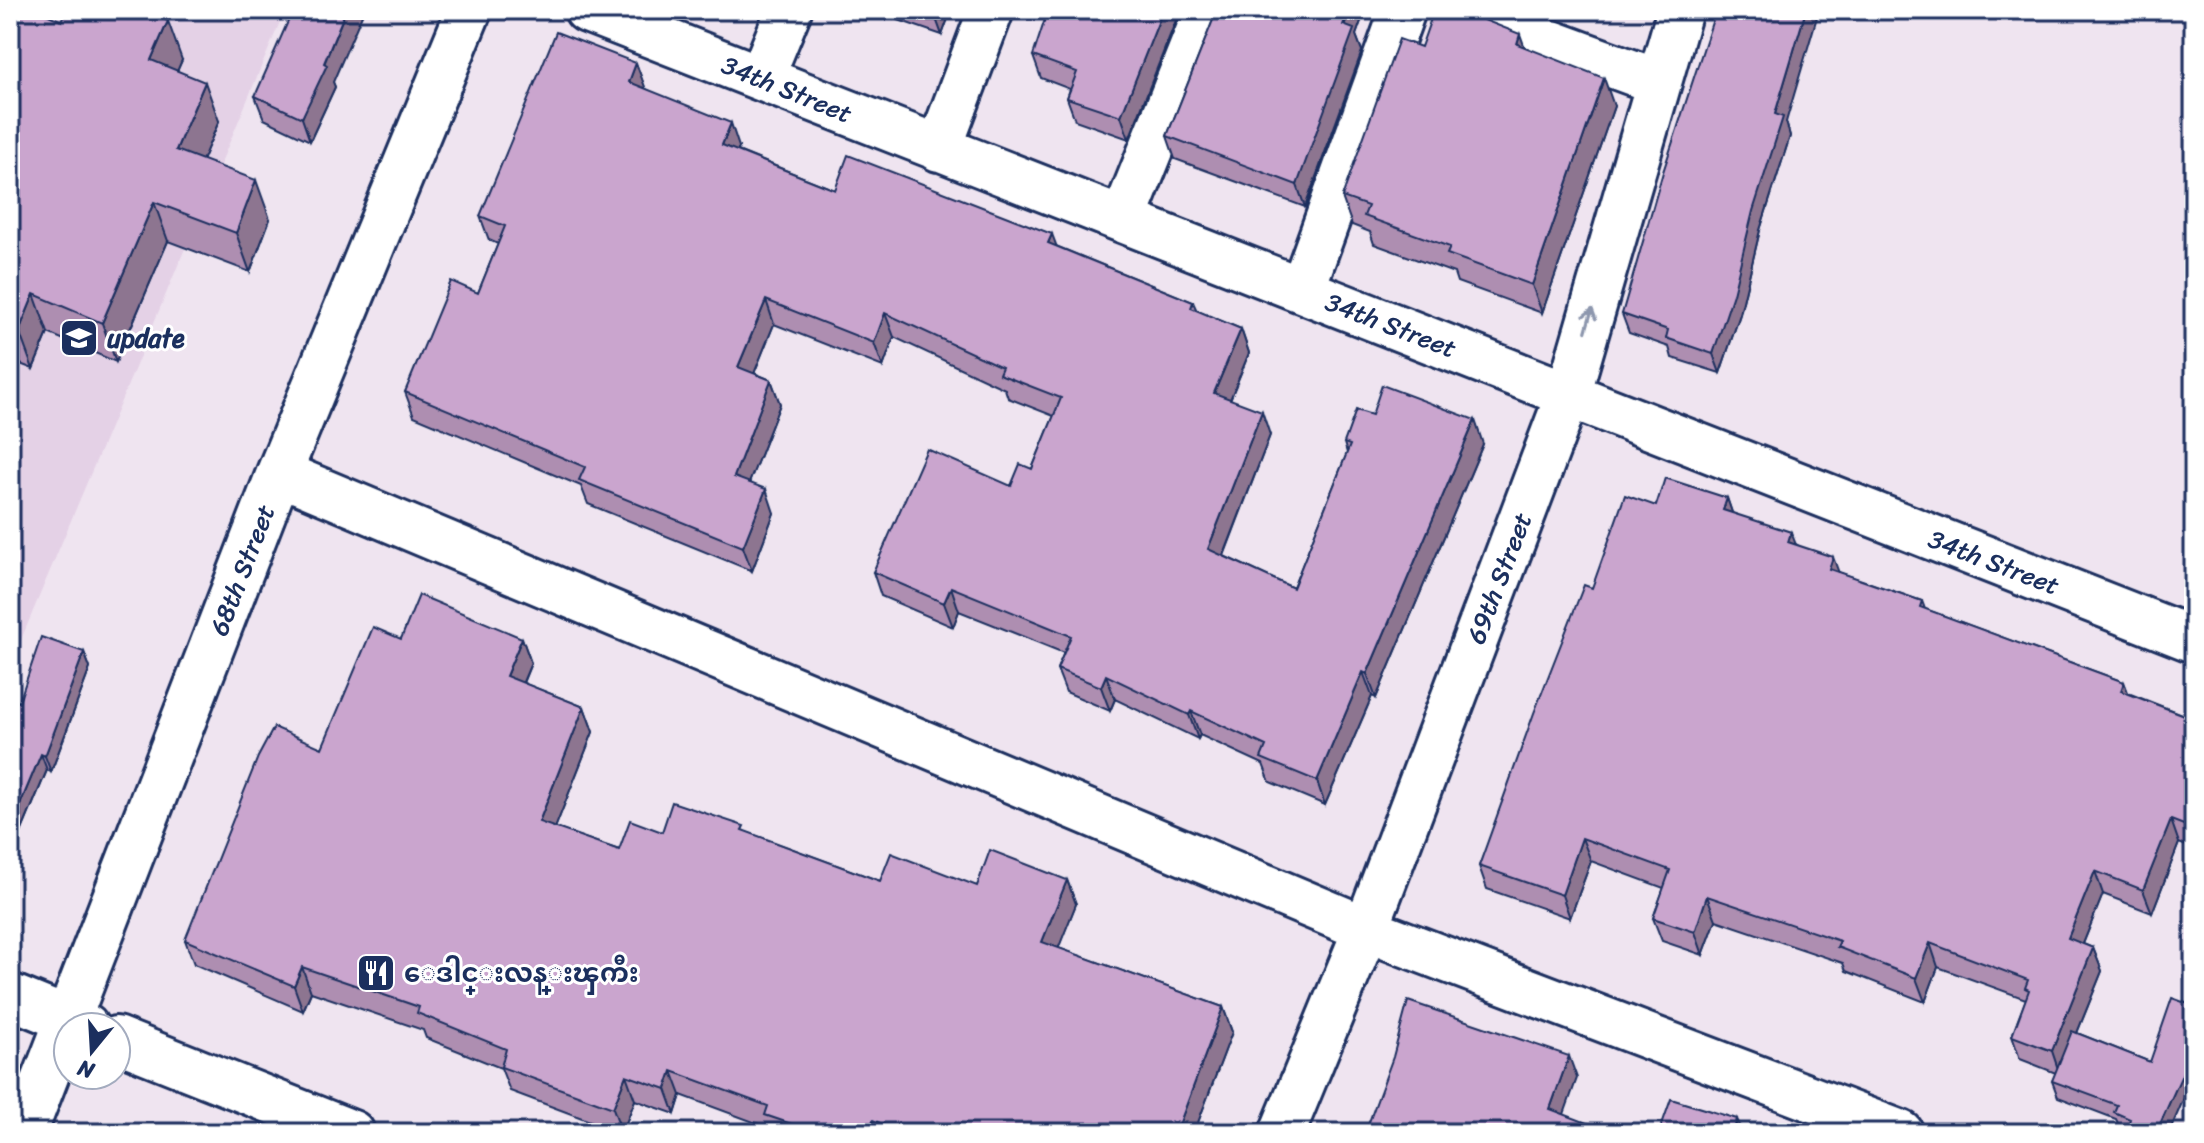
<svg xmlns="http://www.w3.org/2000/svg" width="2204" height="1143" viewBox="0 0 2204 1143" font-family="Sriracha,'Noto Sans Myanmar',sans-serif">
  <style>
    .built { fill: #e4d1e6 }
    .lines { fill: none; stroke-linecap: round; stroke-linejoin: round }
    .street-casing { stroke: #1b2f5e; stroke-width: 50 }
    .street { stroke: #fff; stroke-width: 44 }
    .wall { fill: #ae8eb1; stroke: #1b2f5e; stroke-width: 2 }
    .shaded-wall { fill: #8d7490; stroke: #1b2f5e; stroke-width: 2 }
    .building { fill: #caa5ce; stroke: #1b2f5e; stroke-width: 2 }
    .oneway { stroke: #8d97ae }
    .labels { text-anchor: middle; stroke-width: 6; stroke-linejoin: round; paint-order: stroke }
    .street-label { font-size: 26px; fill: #1b2f5e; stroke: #fff }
    .poi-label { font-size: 26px; font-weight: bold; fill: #1b2f5e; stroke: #fff; text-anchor: start }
  </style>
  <rect width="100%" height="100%" fill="#efe4f0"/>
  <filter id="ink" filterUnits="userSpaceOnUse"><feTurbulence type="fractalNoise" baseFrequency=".0125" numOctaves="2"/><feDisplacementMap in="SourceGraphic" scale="16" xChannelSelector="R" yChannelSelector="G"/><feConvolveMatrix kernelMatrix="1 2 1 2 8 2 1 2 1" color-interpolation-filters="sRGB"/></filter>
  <g filter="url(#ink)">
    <path class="built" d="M10,10H285L10,666Z"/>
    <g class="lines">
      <defs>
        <path id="street" d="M587,10L2194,640
          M1462,10L1658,82
          M761,78L789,10
          M939,149L991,10
          M1123,220L1207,10
          M1302,290L1403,10
          M279,473L1366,929L1901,1133
          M10,996L86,1027
          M116,1039L352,1133
          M24,1133L279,473L469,10
          M1282,1133L1366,929L1568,395L1680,10"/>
      </defs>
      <use href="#street" class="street-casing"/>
      <use href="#street" class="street"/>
    </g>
    <path class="wall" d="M10,10L62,21L182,60L177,71L219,121L202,160L270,219L250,272L168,241L116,362L48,333L33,369L10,360Z
      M869,10H965L962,17L950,13L942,35Z
      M1180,10L1129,139L1075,120L1067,98L1070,89L1041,78L1033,56Z
      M1217,10H1365L1356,35L1362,51L1305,207L1175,159L1167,136Z
      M1421,47H1525L1614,106L1542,313L1457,282L1454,273L1374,244L1370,232L1352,225L1342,197Z
      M636,63L645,88L739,147L738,151L835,190L1056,246L1193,302L1197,311L1241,329L1249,353L1230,399L1270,435L1224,556L1293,588L1347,453L1344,443L1372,415L1483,444L1376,698L1372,696L1325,805L1270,782L1263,764L1200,735L1198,739L1115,699L1110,711L1066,692L1057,669L1064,653L959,611L953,627L881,596L873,572L1011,486L1032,469L1054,416L1008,398L1005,389L894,337L883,367L774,324L754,373L771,380L780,404L749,483L774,513L752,571L588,504L581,486L414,416L405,392L478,293L498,244L489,240L480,216Z
      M333,82L335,87L310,141L264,119L255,96Z
      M1786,122L1790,136L1760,230L1740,314L1720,373L1672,358L1669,347L1629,333L1622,314Z
      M1727,498L1732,513L1796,544L1839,572L1922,601L1925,609L2124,682L2128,693L2194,719V849L2179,843L2152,913L2103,894L2083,944L2093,948L2102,971L2077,1033L2150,1062L2194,1006V1075L2126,1130L2120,1128L2116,1119L2058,1097L2052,1081L2056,1073L2020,1059L2012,1036L2026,999L1938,967L1925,1002L1846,971L1843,963L1716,920L1703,955L1662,941L1653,918L1664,888L1591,861L1570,918L1487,889L1479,866L1592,588L1656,506Z
      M522,638L531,663L523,683L584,707L593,732L555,828L619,850L662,832H746L880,881L977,886L1067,880L1076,904L1058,948L1223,1007L1232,1032L1194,1133H772L770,1128L681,1095L675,1114L635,1100L622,1133L510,1091L501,1068L426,1038L423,1030L311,992L303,1011L194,964L185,940L401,639Z
      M84,652L90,668L51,772L47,770L20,835L10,831V707L19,702Z"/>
    <path class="shaded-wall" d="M346,10H364L333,82L335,87L310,141L302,118Z
      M935,10H949L950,13L942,35L934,13Z
      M959,10H965L962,17Z
      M1163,10H1180L1129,139L1121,116Z
      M1349,10H1365L1356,35L1362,51L1305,207L1297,185Z
      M1806,10H1819L1786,122L1790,136L1760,230L1740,314L1720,373L1713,354L1775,114Z
      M168,21L182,60L165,99L151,60Z
      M1520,34L1530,62L1517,44Z
      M636,63L645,87L638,106L629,82Z
      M1604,78L1614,106L1542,313L1532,285Z
      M205,82L219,121L190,189L176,150Z
      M731,123L739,147L731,169L722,145Z
      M256,180L270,219L250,272L236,233Z
      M154,202L168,241L116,362L102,323Z
      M1052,234L1061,258L1048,243Z
      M34,294L48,333L33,369L19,331Z
      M766,300L774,324L747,391L738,367Z
      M885,313L894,337L883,367L874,343Z
      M1241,329L1249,353L1223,417L1214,393Z
      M771,380L780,404L742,501L734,477Z
      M1262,411L1270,435L1217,573L1208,549Z
      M1475,420L1483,444L1376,698L1367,674Z
      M766,489L774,513L752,571L743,547Z
      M1727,498L1735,521L1723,510Z
      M1791,532L1800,555L1788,542Z
      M1833,557L1842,581L1829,569Z
      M951,587L959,611L953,627L944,603Z
      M522,638L531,663L515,701L506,676Z
      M84,652L90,668L51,772L45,756Z
      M1363,672L1372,696L1325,805L1317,781Z
      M1106,675L1115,699L1110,711L1101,687Z
      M2124,682L2133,705L2121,691Z
      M584,707L593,732L548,846L539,822Z
      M1191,711L1200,735L1198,739L1189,715Z
      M41,754L47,770L20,835L14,819Z
      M2171,820L2179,843L2152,913L2143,890Z
      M1582,838L1591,861L1570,918L1562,895Z
      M2095,871L2103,894L2076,961L2068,938Z
      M1067,880L1076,904L1051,967L1042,942Z
      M1707,896L1716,920L1703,955L1695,932Z
      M1930,943L1938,967L1925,1002L1916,978Z
      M2093,948L2102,971L2060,1075L2052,1051Z
      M302,967L311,992L303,1011L294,986Z
      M1223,1007L1232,1032L1194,1133H1176Z
      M2193,1048L2194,1075L2169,1133H2156Z
      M1569,1056L1577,1078L1558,1131L1550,1109Z
      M672,1071L681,1095L675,1114L666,1089Z
      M626,1075L635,1100L622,1133L613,1108Z
      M1737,1119L1743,1133H1733Z
      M873,1120L878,1133H869Z"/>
    <path class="building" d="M10,10H37L62,21L67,10H144L168,21L151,60L205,82L176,150L256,180L236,233L154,202L102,323L34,294L19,331L10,327Z
      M293,10H346L324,63L327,65L302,118L255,96Z
      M1048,10H1163L1121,116L1067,98L1077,72L1033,56Z
      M1217,10H1349L1343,25L1354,29L1297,185L1167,136Z
      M1434,10H1459L1520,34L1517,44L1604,78L1532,285L1447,254L1450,247L1364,216L1368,206L1342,197L1399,39L1421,47Z
      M1716,10H1806L1775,114L1783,117L1753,211L1733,294L1713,354L1666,338L1668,330L1622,314L1663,172Z
      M556,32L636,63L629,82L731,123L722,145L835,190L848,155L1052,234L1048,243L1193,302L1191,308L1241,329L1214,393L1262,411L1208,549L1293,588L1350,445L1344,443L1356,410L1372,415L1382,385L1475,420L1367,674L1363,672L1317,781L1261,758L1266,746L1191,711L1189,715L1106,675L1101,687L1057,669L1071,636L951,587L944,603L873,572L927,449L1011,486L1020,464L1032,469L1061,398L999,374L1002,367L885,313L874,343L766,300L738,367L771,380L734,477L766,489L743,547L579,480L585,467L405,392L451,281L478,293L505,226L480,216Z
      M1665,478L1727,498L1723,510L1791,532L1788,542L1833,557L1829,569L1922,601L1920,607L2124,682L2121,691L2194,719V829L2171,820L2143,890L2095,871L2068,938L2093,948L2052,1051L2012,1036L2029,990L2025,988L2028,980L1930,943L1916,978L1837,947L1840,941L1707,896L1695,932L1653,918L1670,870L1582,838L1562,895L1479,866L1534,713L1584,585L1592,588L1625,495L1656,506Z
      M419,595L522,638L506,676L584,707L539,822L619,850L630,820L662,832L672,802L744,826L742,830L880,881L891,853L977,886L990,850L1067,880L1042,942L1223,1007L1176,1133H905L873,1120L869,1133H818L765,1115L768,1106L672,1071L666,1089L626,1075L613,1108L501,1067L506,1049L417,1013L419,1007L302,967L294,986L185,940L258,757L274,727L322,748L373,627L401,639Z
      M41,637L84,652L45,756L41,754L14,819L10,817V707L13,700L19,702Z
      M2172,998L2194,1006V1048L2156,1133H2125L2130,1119L2114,1112L2117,1105L2052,1081L2072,1031L2150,1062Z
      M1408,1001L1569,1056L1550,1109L1613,1133H1365L1393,1057Z
      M1671,1099L1737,1119L1733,1133H1659Z"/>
    <defs><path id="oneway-shaft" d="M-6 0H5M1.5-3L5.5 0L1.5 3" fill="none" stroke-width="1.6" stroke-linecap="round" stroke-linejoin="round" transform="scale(2)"/></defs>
    <use class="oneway" href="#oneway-shaft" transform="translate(1589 320) rotate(-74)"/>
  </g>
  <defs>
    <symbol id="university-square" viewBox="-11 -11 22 22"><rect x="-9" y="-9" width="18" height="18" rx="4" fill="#1b2f5e" stroke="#fff"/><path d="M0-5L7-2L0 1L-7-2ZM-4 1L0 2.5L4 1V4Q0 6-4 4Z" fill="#fff"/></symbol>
    <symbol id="restaurant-square" viewBox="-11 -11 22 22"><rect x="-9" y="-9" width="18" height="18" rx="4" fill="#1b2f5e" stroke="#fff"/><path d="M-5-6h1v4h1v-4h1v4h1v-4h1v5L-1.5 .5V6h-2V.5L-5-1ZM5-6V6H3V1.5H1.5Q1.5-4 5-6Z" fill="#fff"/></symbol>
  </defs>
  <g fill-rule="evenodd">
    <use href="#university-square" x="57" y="316" width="44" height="44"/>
    <use href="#restaurant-square" x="354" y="951" width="44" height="44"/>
  </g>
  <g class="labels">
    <g class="street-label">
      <text transform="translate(787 89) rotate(22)" y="9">34th Street</text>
      <text transform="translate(1391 325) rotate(21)" y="9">34th Street</text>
      <text transform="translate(1994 562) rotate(21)" y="9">34th Street</text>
      <text transform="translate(242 570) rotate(-69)" y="9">68th Street</text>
      <text transform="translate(1499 578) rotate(-69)" y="9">69th Street</text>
    </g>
    <g class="poi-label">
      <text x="107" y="347">update</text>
      <text x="404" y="982">ေဒါင္းလန္းၾကီး</text>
    </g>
  </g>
  <rect width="2204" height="1143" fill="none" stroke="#fff" stroke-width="40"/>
  <rect x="20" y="20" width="2164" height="1103" fill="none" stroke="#1b2f5e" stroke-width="3" filter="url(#ink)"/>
  <g transform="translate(92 1051) rotate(198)"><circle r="38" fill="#ffffff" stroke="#a4acbf" stroke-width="2"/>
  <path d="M0-6L14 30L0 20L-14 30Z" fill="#1b2f5e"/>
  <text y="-12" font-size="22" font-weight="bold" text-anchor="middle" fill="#1b2f5e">N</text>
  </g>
</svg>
